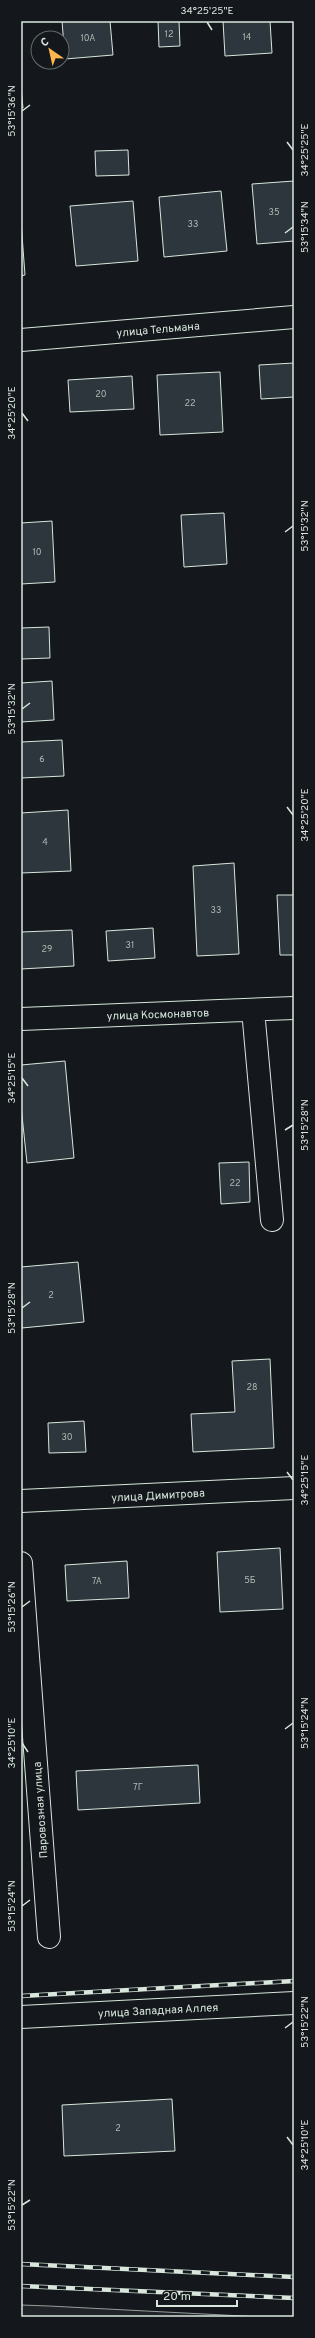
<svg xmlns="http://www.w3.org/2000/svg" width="315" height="2338" viewBox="0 0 315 2338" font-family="Overpass,sans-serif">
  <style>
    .green { fill: #202428; stroke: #939e99 }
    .building { fill: #2c363c; stroke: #d8e6dc }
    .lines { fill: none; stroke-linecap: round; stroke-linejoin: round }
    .minor-casing { stroke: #d8e6dc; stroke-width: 24 }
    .minor { stroke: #14181c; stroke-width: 22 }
    .rail-casing { stroke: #d8e6dc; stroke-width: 4.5 }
    .rail { stroke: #14181c; stroke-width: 3; stroke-dasharray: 9; stroke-linecap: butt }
    .ticks { fill: none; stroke: #d8e6dc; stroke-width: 1.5 }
    .labels { text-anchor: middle; stroke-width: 3; stroke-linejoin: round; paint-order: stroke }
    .number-label { font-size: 9px; fill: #adbab4 }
    .street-label { font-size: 11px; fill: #d8e6dc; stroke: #14181c }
    .neatline { fill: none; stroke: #d8e6dc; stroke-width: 1.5 }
    .ticks-label { font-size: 10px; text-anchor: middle; fill: #d8e6dc }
  </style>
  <rect width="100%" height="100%" fill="#14181c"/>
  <path class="green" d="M21,2305L49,2306L262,2317H21Z"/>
  <path class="building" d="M62,21H110L113,55L65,59Z
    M158,21H179L180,46L159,47Z
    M223,21H270L272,53L225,56Z
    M21,88L23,108H21Z
    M128,150L129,175L96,176L95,151Z
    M294,181V241L257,244L252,184Z
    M221,191L227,251L164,257L159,197Z
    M133,201L138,261L76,266L70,206Z
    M21,222L25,275L21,276Z
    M294,363V397L261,399L259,365Z
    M220,372L223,432L160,435L157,375Z
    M132,376L134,409L70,412L68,380Z
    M224,513L227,564L184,567L181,515Z
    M52,521L55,582L21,584V523Z
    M49,627L50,658L21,659V628Z
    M52,681L54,720L21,722V683Z
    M62,740L64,776L21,778V742Z
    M68,810L71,871L21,873V813Z
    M234,863L239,954L197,956L193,866Z
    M277,895H294V955H280Z
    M153,928L155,958L108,961L106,931Z
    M72,930L74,966L21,969V932Z
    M65,1061L74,1158L27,1163L21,1106V1065Z
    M249,1162L250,1202L221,1204L219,1163Z
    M78,1262L84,1322L22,1328L21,1267Z
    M270,1359L274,1448L193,1452L191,1414L235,1412L232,1361Z
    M84,1421L86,1452L49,1453L48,1423Z
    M280,1548L283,1609L220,1612L217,1552Z
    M127,1561L129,1598L67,1601L65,1565Z
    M198,1765L200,1803L78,1810L76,1771Z
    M172,2099L175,2151L64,2156L62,2105Z"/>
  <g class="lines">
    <defs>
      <path id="minor" d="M21,340L294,317
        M253,1010L272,1220
        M21,1019L294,1008
        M21,1501L294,1488
        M21,1563L49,1937
        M21,2017L294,2003"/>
    </defs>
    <use href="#minor" class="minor-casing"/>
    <use href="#minor" class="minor"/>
    <defs>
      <path id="rail" d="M21,1996L294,1981
        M21,2264L294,2277
        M21,2286L294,2298"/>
    </defs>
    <use href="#rail" class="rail-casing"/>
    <use href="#rail" class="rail"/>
  </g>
  <path class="ticks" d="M207,22L212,30M22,111L30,105M287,142L293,150M285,233L293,227M22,413L28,421M285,532L293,526M22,709L30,703M287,807L293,815M22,1078L28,1086M285,1130L293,1125M22,1308L30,1302M287,1472L293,1480M22,1607L30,1601M285,1729L293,1723M22,1743L28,1752M22,1906L30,1900M285,2028L293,2022M287,2137L293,2145M22,2205L30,2200"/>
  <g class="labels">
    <g class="number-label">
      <text x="169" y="37">12</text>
      <text x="247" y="40">14</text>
      <text x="88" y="41">10А</text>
      <text x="274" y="215">35</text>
      <text x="193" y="227">33</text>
      <text x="101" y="397">20</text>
      <text x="190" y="406">22</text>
      <text x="37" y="555">10</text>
      <text x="42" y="762">6</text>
      <text x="45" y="845">4</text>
      <text x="216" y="913">33</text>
      <text x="130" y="948">31</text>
      <text x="47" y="952">29</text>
      <text x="235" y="1186">22</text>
      <text x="51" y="1298">2</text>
      <text x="252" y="1390">28</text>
      <text x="67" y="1440">30</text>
      <text x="250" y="1583">5Б</text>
      <text x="97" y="1584">7А</text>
      <text x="138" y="1790">7Г</text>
      <text x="118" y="2131">2</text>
    </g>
    <g class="street-label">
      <text transform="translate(158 329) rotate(-5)" y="4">улица Тельмана</text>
      <text transform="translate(158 1014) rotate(-2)" y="4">улица Космонавтов</text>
      <text transform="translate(158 1495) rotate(-3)" y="4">улица Димитрова</text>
      <text transform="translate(40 1810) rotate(-94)" y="4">Паровозная улица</text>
      <text transform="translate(158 2010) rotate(-3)" y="4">улица Западная Аллея</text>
    </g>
  </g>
  <rect width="315" height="2338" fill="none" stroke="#14181c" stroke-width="44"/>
  <g transform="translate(50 50) rotate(326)"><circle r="19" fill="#14181c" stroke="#626a69"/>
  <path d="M0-3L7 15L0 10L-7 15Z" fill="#ffb74d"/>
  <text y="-6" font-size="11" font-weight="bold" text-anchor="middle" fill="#d8e6dc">С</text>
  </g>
  <path d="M157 2300v6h80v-6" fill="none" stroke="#d8e6dc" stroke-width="2"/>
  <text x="163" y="2300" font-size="12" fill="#d8e6dc" stroke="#14181c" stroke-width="3" paint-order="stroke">20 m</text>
  <rect x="22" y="22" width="271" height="2294" class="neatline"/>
  <g class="ticks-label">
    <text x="207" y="14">34°25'25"E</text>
    <text transform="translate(11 111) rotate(-90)" y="4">53°15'36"N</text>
    <text transform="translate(304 150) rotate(-90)" y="4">34°25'25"E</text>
    <text transform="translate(304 227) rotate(-90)" y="4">53°15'34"N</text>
    <text transform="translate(11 413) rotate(-90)" y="4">34°25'20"E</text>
    <text transform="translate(304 526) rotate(-90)" y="4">53°15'32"N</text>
    <text transform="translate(11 709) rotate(-90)" y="4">53°15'32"N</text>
    <text transform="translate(304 815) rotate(-90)" y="4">34°25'20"E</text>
    <text transform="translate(11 1078) rotate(-90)" y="4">34°25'15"E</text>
    <text transform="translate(304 1125) rotate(-90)" y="4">53°15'28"N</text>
    <text transform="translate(11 1308) rotate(-90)" y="4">53°15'28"N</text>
    <text transform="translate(304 1480) rotate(-90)" y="4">34°25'15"E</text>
    <text transform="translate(11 1607) rotate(-90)" y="4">53°15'26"N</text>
    <text transform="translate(304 1723) rotate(-90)" y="4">53°15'24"N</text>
    <text transform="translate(11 1743) rotate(-90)" y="4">34°25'10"E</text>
    <text transform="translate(11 1906) rotate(-90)" y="4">53°15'24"N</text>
    <text transform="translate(304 2022) rotate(-90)" y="4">53°15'22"N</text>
    <text transform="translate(304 2145) rotate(-90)" y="4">34°25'10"E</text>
    <text transform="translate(11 2205) rotate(-90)" y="4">53°15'22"N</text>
  </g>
</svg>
